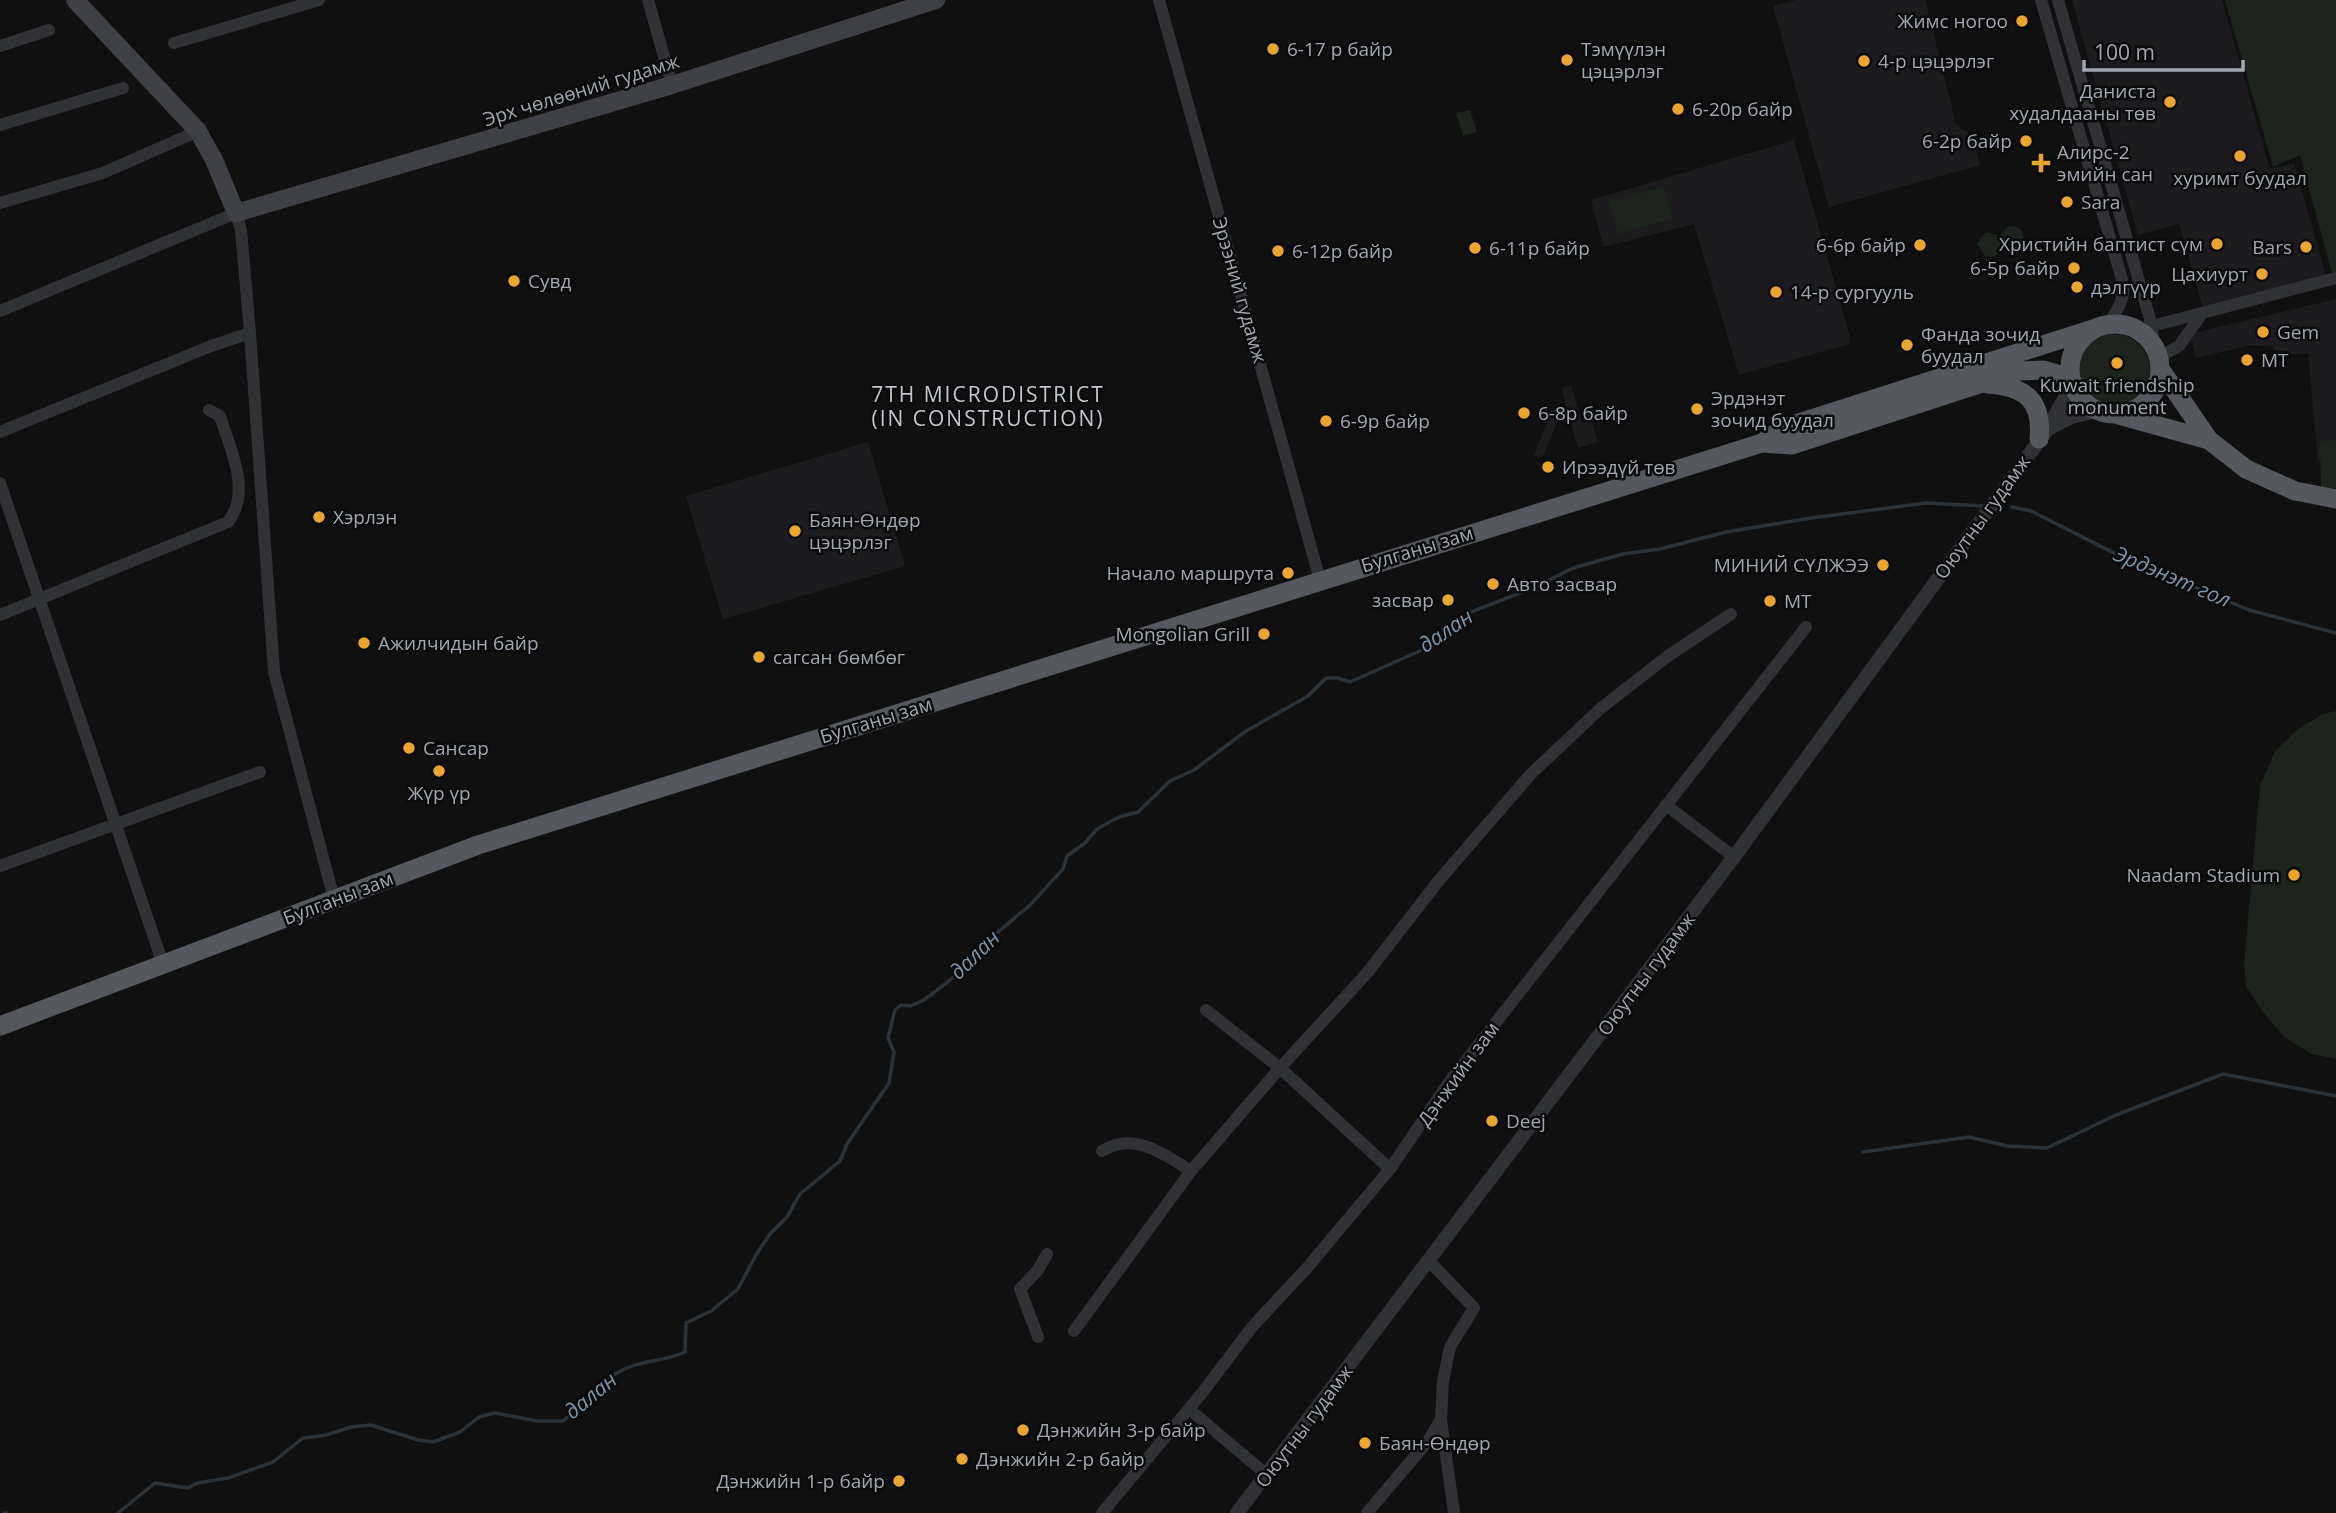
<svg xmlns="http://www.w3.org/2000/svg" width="2336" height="1513" viewBox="0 0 2336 1513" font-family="'Open Sans',sans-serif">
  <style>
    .built { fill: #1c1c1e }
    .green { fill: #1d241d }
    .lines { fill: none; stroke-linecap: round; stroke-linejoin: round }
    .stream { stroke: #2a3339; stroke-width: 3.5 }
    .minor { stroke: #313236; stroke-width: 12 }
    .tertiary { stroke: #313236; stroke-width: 14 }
    .secondary { stroke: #3f4146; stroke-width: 18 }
    .trunk { stroke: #55585e; stroke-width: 19 }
    .poi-dot { fill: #eaa430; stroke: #0b0b0c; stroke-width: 2.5 }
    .labels { text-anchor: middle; stroke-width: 5; stroke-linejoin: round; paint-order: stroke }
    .poi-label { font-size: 19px; fill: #a2a7b2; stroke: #0b0b0c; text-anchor: start }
    .street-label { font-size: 19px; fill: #a2a7b2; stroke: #0b0b0c }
    .neighbourhood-label { font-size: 21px; letter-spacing: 2px; fill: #c2c6ce; stroke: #0b0b0c }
    .water-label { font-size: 21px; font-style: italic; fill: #7996ac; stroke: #0b0b0c }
  </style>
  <rect width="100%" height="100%" fill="#101011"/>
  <path class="built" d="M1797,0H1925L1956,124L1972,136L1980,165L1829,207L1773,6Z
    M2072,0H2222L2270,169L2294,163L2326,277L2204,311L2179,224L2138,235Z
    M1794,140L1850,337L1849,344L1739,375L1694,224L1604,247L1591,200Z
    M2336,299V460L2318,461L2308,353L2278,356L2273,346L2251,345L2196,358L2190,334Z
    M1571,385L1582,423L1592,421L1598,442L1578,448L1561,388Z
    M1555,405L1558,420L1544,455L1533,457Z
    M868,442L905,566L723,619L686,496Z"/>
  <path class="green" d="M2225,0H2336V272L2332,273L2300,155L2273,167Z
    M1470,110L1477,132L1463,136L1456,113Z
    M1664,187L1673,219L1618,234L1609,202Z
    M2008,226L2016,227L2022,230L2025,243L2021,248L2011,250L2003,245C2001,255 1993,259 1984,255L1977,243L1986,232L2000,236Z
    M2078 370a36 36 0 1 1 72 0a36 36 0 1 1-72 0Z
    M2336,440V488H2321L2320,441Z
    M2336,711V1059L2312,1054L2284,1037L2263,1012L2246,986L2244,964L2260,785L2276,750L2297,730L2323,714Z"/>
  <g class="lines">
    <path class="stream" d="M2012,507L2031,511L2120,556L2249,610L2336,633
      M1863,1152L1969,1137L2007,1146L2047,1148L2116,1115L2223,1074L2336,1096
      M4,1513H7
      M118,1513L155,1483L188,1488L197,1483L228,1478L273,1462L303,1438L326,1435L351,1427L371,1425L418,1440L433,1442L460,1432L479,1417L495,1413L537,1421H563C582,1407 598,1384 617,1373C640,1359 662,1363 685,1352L686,1323L711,1311L738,1289L757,1253L770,1234L787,1217L800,1194L840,1161L847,1144L889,1083L894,1052L888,1038L895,1010L901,1005L911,1006L924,1000L954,977L967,958L1030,905L1063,869L1067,856L1085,843L1097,829L1119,817L1138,812L1170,781L1194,770L1246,731L1308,696L1326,678H1338L1350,682L1424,649L1471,612L1533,588L1573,568L1623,554L1660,549L1726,532L1811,518L1926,503L1984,506"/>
    <path class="minor" d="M648,0L672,85
      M1159,0L1320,580
      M2041,0L2123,283C2125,300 2117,311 2108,324
      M2058,0L2152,326L2153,344
      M174,43L319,0
      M0,46L49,30
      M0,125L123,88
      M0,203L103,173L198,131
      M0,311L236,213L241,230L250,333L211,346L0,432
      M2152,326L2336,278
      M250,333L274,672L334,899
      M2159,357L2179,346L2201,315
      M0,483L163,964
      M0,615L228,522C252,491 230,449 220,416L209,410
      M1666,805L1734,857
      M0,866L260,772
      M1206,1010L1280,1068L1390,1169
      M1102,1151C1134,1131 1164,1154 1191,1171
      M1429,1261L1474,1308L1450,1347L1443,1381L1441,1419L1454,1513
      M1074,1331L1191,1171L1280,1068L1367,973L1440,879L1531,774L1601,708L1668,656L1731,614
      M1038,1337L1020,1289L1038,1270L1047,1254
      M1189,1409L1267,1475
      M1102,1513L1202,1393L1252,1327L1306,1269L1390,1169L1450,1081L1806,627
      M1367,1513L1428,1441L1441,1419"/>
    <path class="tertiary" d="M2048,429L2071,417L2097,411
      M1237,1513L1734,857L2047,430L2072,385"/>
    <path class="secondary" d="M75,0L198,131L215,162L236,213L672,85L936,0"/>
    <path class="trunk" d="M2070 369a45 45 0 1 1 90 0a45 45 0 1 1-90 0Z
      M2161,370L2209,440L2246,469L2295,491L2336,499
      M1987,384C2025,386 2043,400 2039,439
      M2119,415L2209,440
      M1762,443L1792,445L2019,371L2044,370L2070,378
      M0,1026L478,845L1762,443L1783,428L2096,328"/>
  </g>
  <g class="poi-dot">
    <circle cx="2022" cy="21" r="7"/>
    <circle cx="1273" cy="49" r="7"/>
    <circle cx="1567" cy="60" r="7"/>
    <circle cx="1864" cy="61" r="7"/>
    <circle cx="2170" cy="102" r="7"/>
    <circle cx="1678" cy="109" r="7"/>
    <circle cx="2026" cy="141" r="7"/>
    <circle cx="2240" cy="156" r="7"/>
    <path d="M2037.5 152.5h7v7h7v7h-7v7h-7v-7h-7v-7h7z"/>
    <circle cx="2067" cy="202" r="7"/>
    <circle cx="2217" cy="244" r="7"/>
    <circle cx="1920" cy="245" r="7"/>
    <circle cx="2306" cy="247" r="7"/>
    <circle cx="1475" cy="248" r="7"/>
    <circle cx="1278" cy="251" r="7"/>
    <circle cx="2074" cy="268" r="7"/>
    <circle cx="2262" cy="274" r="7"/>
    <circle cx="514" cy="281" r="7"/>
    <circle cx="2077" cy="287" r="7"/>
    <circle cx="1776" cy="292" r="7"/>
    <circle cx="2263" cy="332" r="7"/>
    <circle cx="1907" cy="345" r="7"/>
    <circle cx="2247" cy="360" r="7"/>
    <circle cx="2117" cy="363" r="7"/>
    <circle cx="1697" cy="409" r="7"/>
    <circle cx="1524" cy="413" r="7"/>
    <circle cx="1326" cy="421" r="7"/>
    <circle cx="1548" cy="467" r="7"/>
    <circle cx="319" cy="517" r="7"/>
    <circle cx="795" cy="531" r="7"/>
    <circle cx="1883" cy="565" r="7"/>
    <circle cx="1288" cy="573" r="7"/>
    <circle cx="1493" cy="584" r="7"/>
    <circle cx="1448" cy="600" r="7"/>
    <circle cx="1770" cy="601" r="7"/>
    <circle cx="1264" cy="634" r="7"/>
    <circle cx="364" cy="643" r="7"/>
    <circle cx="759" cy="657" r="7"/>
    <circle cx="409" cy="748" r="7"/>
    <circle cx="439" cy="771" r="7"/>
    <circle cx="2294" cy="875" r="7"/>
    <circle cx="1492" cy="1121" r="7"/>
    <circle cx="1023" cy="1430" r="7"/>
    <circle cx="1365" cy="1443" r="7"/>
    <circle cx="962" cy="1459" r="7"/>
    <circle cx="899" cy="1481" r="7"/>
  </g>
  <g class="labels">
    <g class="poi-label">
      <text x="2008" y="28" text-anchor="end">Жимс ногоо</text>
      <text x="1287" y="56">6-17 р байр</text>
      <text x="1581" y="56">Тэмүүлэн<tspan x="1581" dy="22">цэцэрлэг</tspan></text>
      <text x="1878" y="68">4-р цэцэрлэг</text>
      <text x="2156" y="98" text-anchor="end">Даниста<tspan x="2156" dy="22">худалдааны төв</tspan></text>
      <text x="1692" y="116">6-20р байр</text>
      <text x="2012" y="148" text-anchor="end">6-2р байр</text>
      <text x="2057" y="159">Aлирс-2<tspan x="2057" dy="22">эмийн сан</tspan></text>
      <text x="2240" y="185" text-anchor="middle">хуримт буудал</text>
      <text x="2081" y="209">Sara</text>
      <text x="2203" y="251" text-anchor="end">Христийн баптист сүм</text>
      <text x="1906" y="252" text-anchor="end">6-6р байр</text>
      <text x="2292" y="254" text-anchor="end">Bars</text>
      <text x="1489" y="255">6-11р байр</text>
      <text x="1292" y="258">6-12р байр</text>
      <text x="2060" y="275" text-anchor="end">6-5р байр</text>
      <text x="2248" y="281" text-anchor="end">Цахиурт</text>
      <text x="528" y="288">Сувд</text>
      <text x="2091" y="294">дэлгүүр</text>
      <text x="1790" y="299">14-р сургууль</text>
      <text x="2277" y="339">Gem</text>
      <text x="1921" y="341">Фанда зочид<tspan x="1921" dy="22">буудал</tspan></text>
      <text x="2261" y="367">MT</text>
      <text x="2117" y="392" text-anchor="middle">Kuwait friendship<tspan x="2117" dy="22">monument</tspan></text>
      <text x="1711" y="405">Эрдэнэт<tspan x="1711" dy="22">зочид буудал</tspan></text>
      <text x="1538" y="420">6-8р байр</text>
      <text x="1340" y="428">6-9р байр</text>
      <text x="1562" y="474">Ирээдүй төв</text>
      <text x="333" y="524">Хэрлэн</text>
      <text x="809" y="527">Баян-Өндөр<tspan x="809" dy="22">цэцэрлэг</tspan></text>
      <text x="1869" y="572" text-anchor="end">МИНИЙ СҮЛЖЭЭ</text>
      <text x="1274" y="580" text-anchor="end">Начало маршрута</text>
      <text x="1507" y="591">Авто засвар</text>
      <text x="1434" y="607" text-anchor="end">засвар</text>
      <text x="1784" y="608">МТ</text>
      <text x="1250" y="641" text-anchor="end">Mongolian Grill</text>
      <text x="378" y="650">Ажилчидын байр</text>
      <text x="773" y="664">сагсан бөмбөг</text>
      <text x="423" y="755">Сансар</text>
      <text x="439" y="800" text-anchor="middle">Жүр үр</text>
      <text x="2280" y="882" text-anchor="end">Naadam Stadium</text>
      <text x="1506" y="1128">Deej</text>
      <text x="1037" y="1437">Дэнжийн 3-р байр</text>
      <text x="1379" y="1450">Баян-Өндөр</text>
      <text x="976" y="1466">Дэнжийн 2-р байр</text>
      <text x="885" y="1488" text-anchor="end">Дэнжийн 1-р байр</text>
    </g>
    <g class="street-label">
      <text transform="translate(581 90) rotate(-17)" y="7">Эрх чөлөөний гудамж</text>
      <text transform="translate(1240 290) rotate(74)" y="7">Эрээний гудамж</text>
      <text transform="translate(1982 517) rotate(-54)" y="7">Оюутны гудамж</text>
      <text transform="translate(1417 549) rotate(-17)" y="7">Булганы зам</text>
      <text transform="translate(876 720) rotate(-17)" y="7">Булганы зам</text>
      <text transform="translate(338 898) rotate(-21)" y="7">Булганы зам</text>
      <text transform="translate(1646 974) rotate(-53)" y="7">Оюутны гудамж</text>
      <text transform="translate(1458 1074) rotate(-54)" y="7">Дэнжийн зам</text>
      <text transform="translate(1304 1426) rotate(-53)" y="7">Оюутны гудамж</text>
    </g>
    <g class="neighbourhood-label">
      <text x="988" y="402">7TH MICRODISTRICT<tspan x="988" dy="24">(IN CONSTRUCTION)</tspan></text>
    </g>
    <g class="water-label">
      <text transform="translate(2172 577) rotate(23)" y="7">Эрдэнэт гол</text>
      <text transform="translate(1446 631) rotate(-34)" y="7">далан</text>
      <text transform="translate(975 955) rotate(-44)" y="7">далан</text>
      <text transform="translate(591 1396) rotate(-39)" y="7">далан</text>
    </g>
  </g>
  <path d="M2084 60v10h159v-10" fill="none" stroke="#a2a7b2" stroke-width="3.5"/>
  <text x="2094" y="60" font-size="21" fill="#a2a7b2" stroke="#0b0b0c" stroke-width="5" paint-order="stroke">100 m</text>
</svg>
